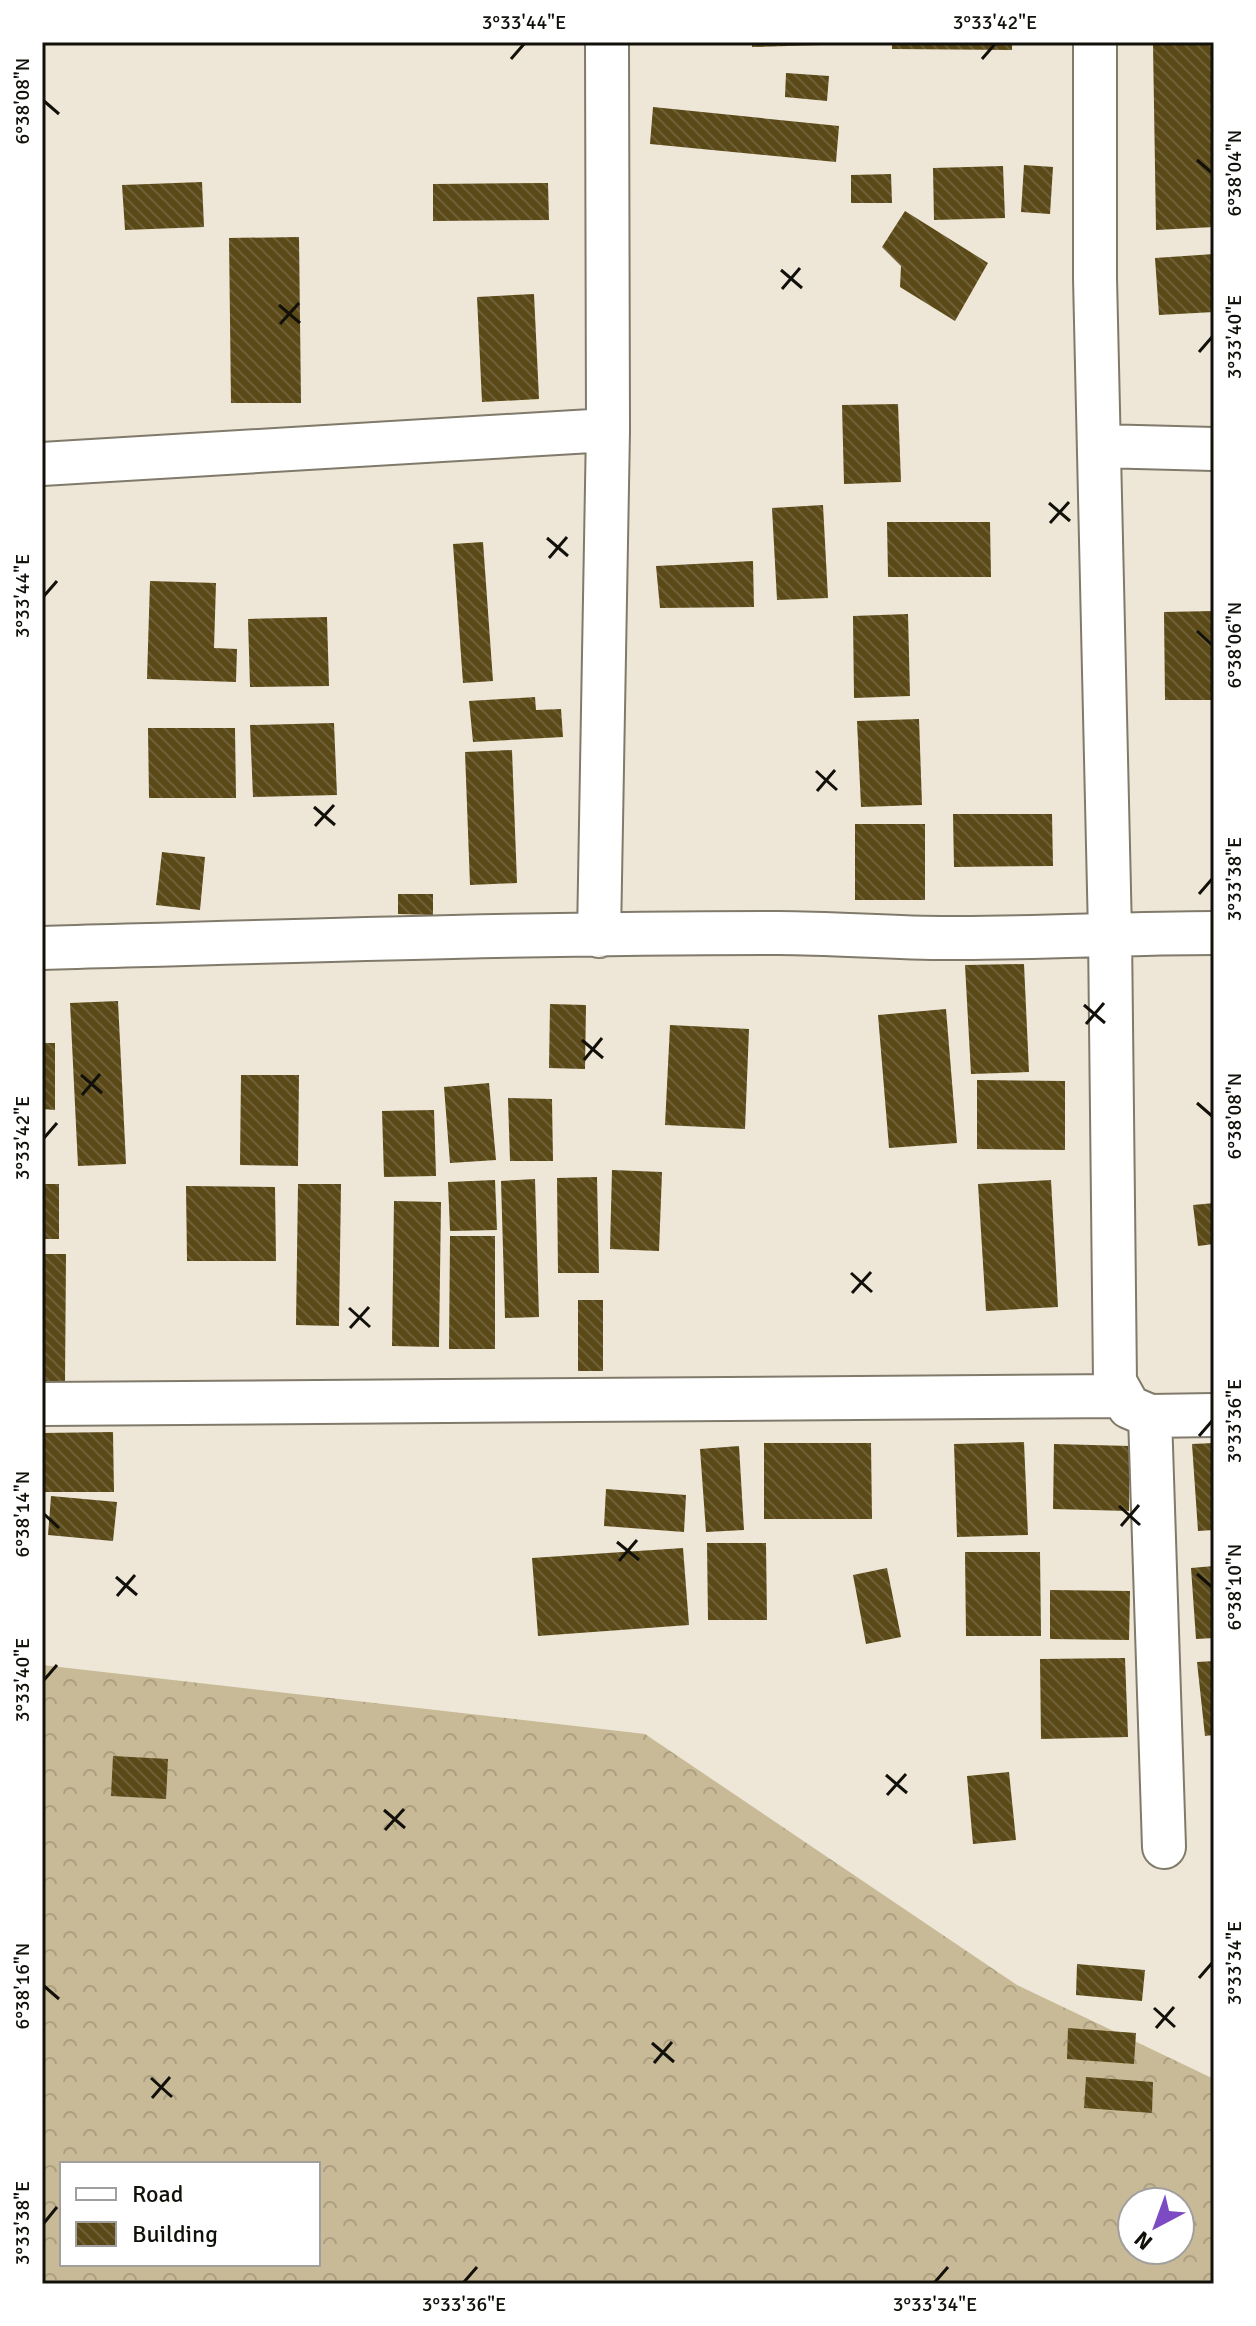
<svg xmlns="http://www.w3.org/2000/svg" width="1256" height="2326" viewBox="0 0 1256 2326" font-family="Signika,sans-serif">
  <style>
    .forest { fill: url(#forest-crowns); fill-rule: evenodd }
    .building { fill: url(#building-back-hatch) }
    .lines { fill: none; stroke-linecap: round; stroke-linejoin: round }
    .minor-casing { stroke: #807a6b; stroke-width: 46 }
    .minor { stroke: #fff; stroke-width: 42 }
    .ticks { fill: none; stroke: #12100a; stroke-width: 3 }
    .neatline { fill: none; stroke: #12100a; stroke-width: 3 }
    .ticks-label { font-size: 20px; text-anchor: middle; fill: #12100a }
  </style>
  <defs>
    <pattern id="forest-crowns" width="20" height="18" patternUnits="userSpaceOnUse" patternTransform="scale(2)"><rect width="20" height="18" fill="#c8ba96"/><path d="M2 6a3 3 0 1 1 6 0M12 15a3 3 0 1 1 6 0" fill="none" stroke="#ab9f80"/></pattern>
    <pattern id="building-back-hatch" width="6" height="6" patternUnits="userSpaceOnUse" patternTransform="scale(2)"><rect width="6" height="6" fill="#5b4a18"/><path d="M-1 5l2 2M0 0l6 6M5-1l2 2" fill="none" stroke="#6e6038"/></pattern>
  </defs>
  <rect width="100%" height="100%" fill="#eee7d7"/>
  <path class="forest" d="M42,1665L645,1734L1017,1985L1214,2079V2284H42ZM62,2164H318V2264H62ZM1132,2202H1180V2250H1132Z"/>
  <path class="building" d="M752,42H821V45L752,47Z
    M892,42H1012V50L892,49Z
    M1153,44H1214V227L1156,230Z
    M786,73L829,76L827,101L785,97Z
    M653,107L839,126L836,162L650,144Z
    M1024,165L1053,167L1050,214L1021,212Z
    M1003,166L1005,218L934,220L933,168Z
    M891,174L892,203H851V175Z
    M202,182L204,227L125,230L122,185Z
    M548,183L549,220L433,221V184Z
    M905,211L988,263L955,321L900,287L901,266L882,247Z
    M299,237L301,403H231L229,238Z
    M1214,254V312L1159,315L1155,258Z
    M534,294L539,399L482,402L477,297Z
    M898,404L901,482L844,484L842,405Z
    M823,505L828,598L777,600L772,508Z
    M887,522H990L991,577H888Z
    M483,542L493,681L463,683L453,544Z
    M753,561L754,607L660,608L656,566Z
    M150,581L216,583L214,648L237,649L236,682L147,679Z
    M1214,611V700H1165L1164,612Z
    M908,614L910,696L854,698L853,616Z
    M327,617L329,686L250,687L248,619Z
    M535,697L536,710L561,709L563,737L473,742L469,701Z
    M919,719L922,805L861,807L857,721Z
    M334,723L337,795L253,797L250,725Z
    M148,728H235L236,798H149Z
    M512,750L517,883L470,885L465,752Z
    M953,814H1052L1053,866L954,867Z
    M855,824H925V900H855Z
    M162,852L205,857L200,910L156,905Z
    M398,894H433V915L398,914Z
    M1024,964L1029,1072L971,1074L965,965Z
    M118,1001L126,1164L78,1166L70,1003Z
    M550,1004L586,1005L585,1069L549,1068Z
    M946,1009L957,1143L889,1148L878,1015Z
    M670,1025L749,1029L745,1129L665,1125Z
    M42,1043H55V1110L42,1109Z
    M241,1075H299L298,1166L240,1165Z
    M977,1080L1065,1081V1150L977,1149Z
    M489,1083L496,1160L450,1163L444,1087Z
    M508,1098L552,1099L553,1161H510Z
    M434,1110L436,1176L384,1177L382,1111Z
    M612,1170L662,1172L659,1251L610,1249Z
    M597,1177L599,1273H558L557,1178Z
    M535,1179L539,1317L505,1318L501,1181Z
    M495,1180L497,1230L450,1231L448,1182Z
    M1051,1180L1058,1307L986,1311L978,1184Z
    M42,1184H59V1239H42Z
    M298,1184H341L339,1326L296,1325Z
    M186,1186L275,1187L276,1261H187Z
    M394,1201L441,1202L439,1347L392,1346Z
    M1214,1203V1244L1198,1246L1193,1205Z
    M450,1236H495V1349H449Z
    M42,1254H66L65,1382H42Z
    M578,1300H603V1371H578Z
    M113,1432L114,1492H42V1433Z
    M1024,1442L1028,1535L957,1537L954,1444Z
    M764,1443H871L872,1519H764Z
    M1214,1443V1530L1198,1531L1192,1444Z
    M1054,1444L1130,1446L1129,1511L1053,1509Z
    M739,1446L744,1530L706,1532L700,1449Z
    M606,1489L686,1495L684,1532L604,1526Z
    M51,1496L117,1502L113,1541L48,1535Z
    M707,1543H766L767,1620H708Z
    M683,1548L689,1625L538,1636L532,1558Z
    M965,1552H1040L1041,1636H966Z
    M1214,1566V1638L1196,1639L1191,1568Z
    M887,1568L901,1637L866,1644L853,1575Z
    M1050,1590L1130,1591L1129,1640L1050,1639Z
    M1125,1658L1128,1737L1041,1739L1040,1659Z
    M1214,1661V1735L1205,1736L1197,1662Z
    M113,1756L168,1759L166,1799L111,1796Z
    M1009,1772L1016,1840L973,1844L967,1776Z
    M1077,1964L1145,1970L1142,2001L1076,1995Z
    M1068,2028L1136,2033L1134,2064L1067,2059Z
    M1086,2077L1153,2082L1152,2113L1084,2108Z"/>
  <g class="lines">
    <defs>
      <path id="minor" d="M1095,42V278L1110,933L1115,1382L1129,1407L1150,1416L1214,1415
        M1099,446L1214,449
        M42,464L608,430
        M599,936L608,430L607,42
        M42,948C288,941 533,933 779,933C839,933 900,939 960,938C1045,938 1129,933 1214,933
        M42,1404L1121,1396
        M1150,1416L1164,1847"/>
    </defs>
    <use href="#minor" class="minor-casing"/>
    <use href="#minor" class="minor"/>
  </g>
  <path class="ticks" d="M511,59L524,44M982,59L995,44M44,101L59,114M1197,160L1212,173M781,270L802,288M782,289L800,268M279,305L300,323M280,324L299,303M1199,352L1212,337M1049,503L1070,521M1050,523L1069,502M547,538L568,556M549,558L567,537M44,596L57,581M1197,631L1212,645M816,771L837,790M817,791L835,770M314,807L335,825M315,826L334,805M1199,894L1212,879M1084,1005L1105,1023M1086,1024L1104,1003M582,1040L603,1058M584,1060L602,1038M81,1075L102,1093M82,1095L100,1074M1197,1103L1212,1116M44,1138L57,1123M851,1273L872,1292M852,1293L871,1272M349,1308L370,1327M350,1328L369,1307M1199,1436L1212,1421M1119,1506L1140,1525M44,1514L59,1528M1121,1526L1139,1505M617,1542L639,1560M619,1561L637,1540M1197,1574L1212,1587M116,1577L137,1595M117,1596L135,1575M44,1680L57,1665M886,1775L907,1793M887,1795L906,1774M384,1810L405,1828M385,1830L404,1809M1199,1978L1212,1963M44,1986L59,1999M1154,2008L1175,2027M1156,2028L1174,2007M652,2043L674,2062M654,2063L672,2042M151,2078L172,2097M152,2098L170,2077M44,2223L57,2207M464,2282L477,2267M935,2282L948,2267"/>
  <rect width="1256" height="2326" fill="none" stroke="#ffffff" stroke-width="88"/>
  <rect x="60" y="2162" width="260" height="104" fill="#ffffff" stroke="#a09f9d" stroke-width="2"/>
  <rect x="76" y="2188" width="40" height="12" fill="#ffffff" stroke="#a09f9d" stroke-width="2"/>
  <text x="132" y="2202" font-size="24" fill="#12100a">Road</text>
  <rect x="76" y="2222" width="40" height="24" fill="url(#building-back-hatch)" stroke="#a09f9d" stroke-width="2"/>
  <text x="132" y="2242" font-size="24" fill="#12100a">Building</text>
  <g transform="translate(1156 2226) rotate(221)"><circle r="38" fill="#ffffff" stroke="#a09f9d" stroke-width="2"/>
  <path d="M0-6L14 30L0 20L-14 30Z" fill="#7c4ac2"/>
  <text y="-12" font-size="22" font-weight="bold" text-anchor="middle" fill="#12100a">N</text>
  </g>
  <rect x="44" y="44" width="1168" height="2238" class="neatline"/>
  <g class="ticks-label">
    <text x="524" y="29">3°33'44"E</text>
    <text x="995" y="29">3°33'42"E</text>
    <text transform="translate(22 101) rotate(-90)" y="7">6°38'08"N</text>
    <text transform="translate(1234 173) rotate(-90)" y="7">6°38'04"N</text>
    <text transform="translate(1234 337) rotate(-90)" y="7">3°33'40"E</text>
    <text transform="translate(22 596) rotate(-90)" y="7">3°33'44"E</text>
    <text transform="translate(1234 645) rotate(-90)" y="7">6°38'06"N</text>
    <text transform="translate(1234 879) rotate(-90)" y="7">3°33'38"E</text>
    <text transform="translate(1234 1116) rotate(-90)" y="7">6°38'08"N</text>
    <text transform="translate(22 1138) rotate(-90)" y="7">3°33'42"E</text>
    <text transform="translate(1234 1421) rotate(-90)" y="7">3°33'36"E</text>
    <text transform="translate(22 1514) rotate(-90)" y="7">6°38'14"N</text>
    <text transform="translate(1234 1587) rotate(-90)" y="7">6°38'10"N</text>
    <text transform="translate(22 1680) rotate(-90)" y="7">3°33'40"E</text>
    <text transform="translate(1234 1963) rotate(-90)" y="7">3°33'34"E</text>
    <text transform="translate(22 1986) rotate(-90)" y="7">6°38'16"N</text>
    <text transform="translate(22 2223) rotate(-90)" y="7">3°33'38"E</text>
    <text x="464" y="2311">3°33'36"E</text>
    <text x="935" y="2311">3°33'34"E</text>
  </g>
</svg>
